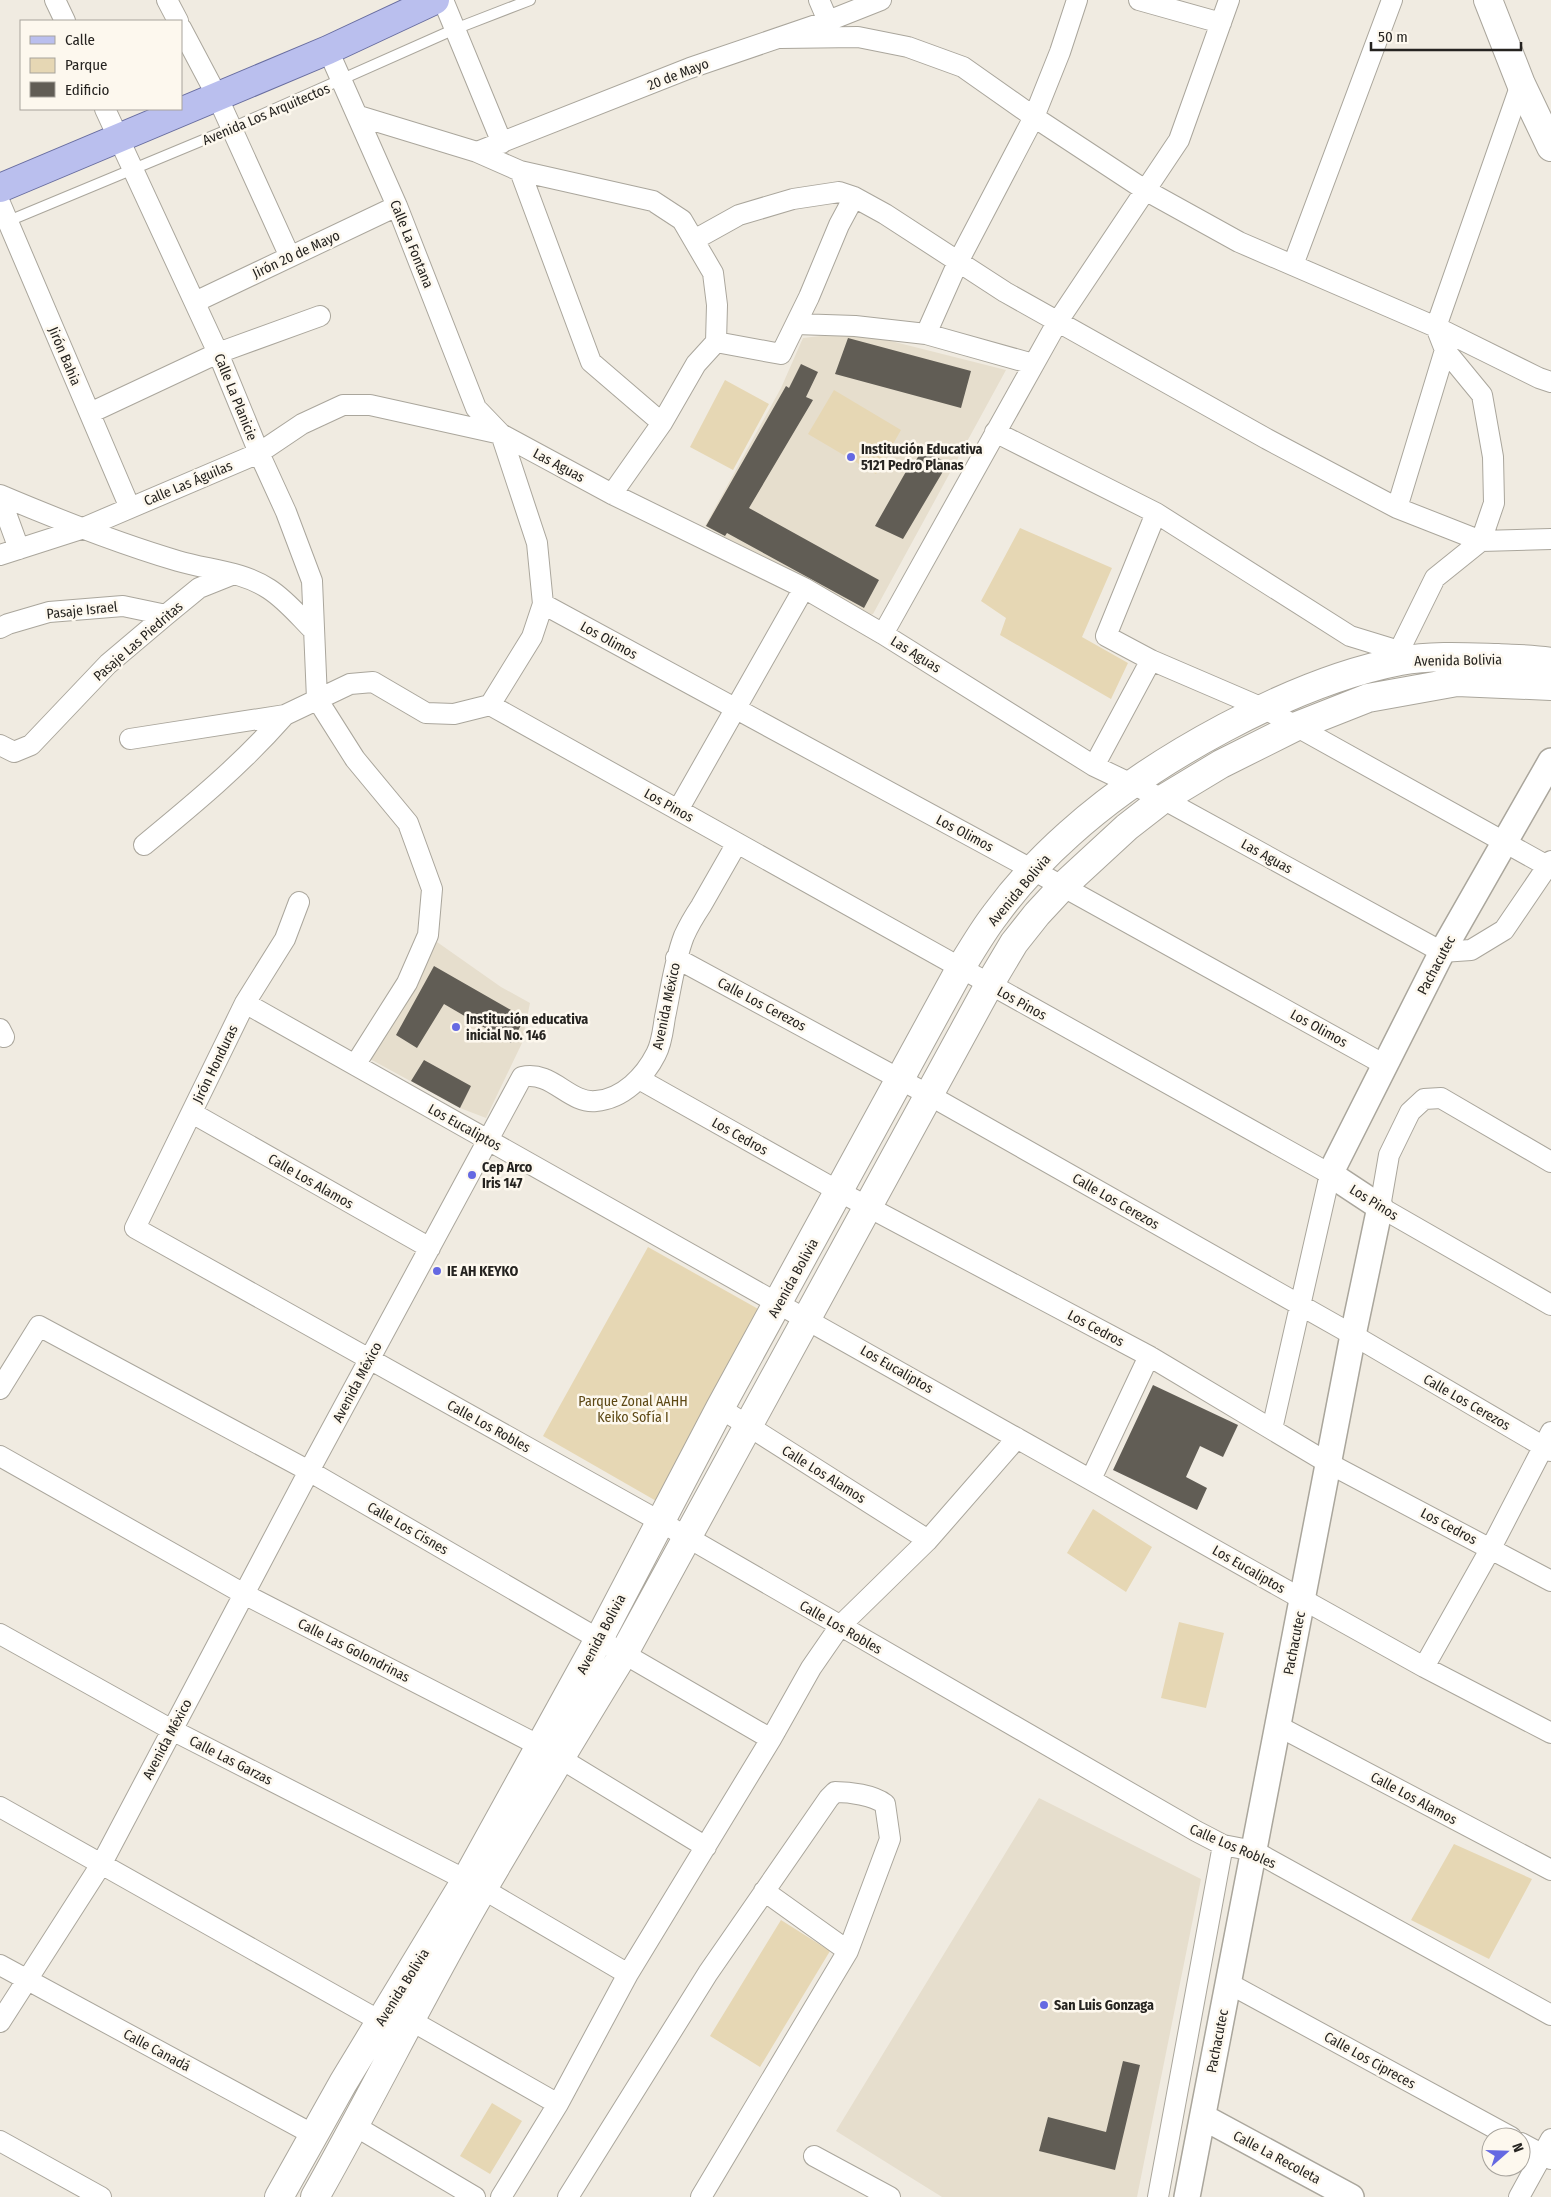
<svg xmlns="http://www.w3.org/2000/svg" width="1551" height="2197" viewBox="0 0 1551 2197" font-family="'Fira Sans Condensed',sans-serif">
  <style>
    .built { fill: #e6decd }
    .green { fill: #e6d7b4 }
    .building { fill: #615d55 }
    .lines { fill: none; stroke-linecap: round; stroke-linejoin: round }
    .service-casing { stroke: #aaa69c; stroke-width: 12 }
    .minor-casing { stroke: #aaa69c; stroke-width: 22 }
    .tertiary-casing { stroke: #aaa69c; stroke-width: 28 }
    .secondary-casing { stroke: #aaa69c; stroke-width: 30 }
    .primary-casing { stroke: #686d9f; stroke-width: 30 }
    .service { stroke: #fff; stroke-width: 10 }
    .minor { stroke: #fff; stroke-width: 20 }
    .tertiary { stroke: #fff; stroke-width: 25 }
    .secondary { stroke: #fff; stroke-width: 28 }
    .primary { stroke: #babfee; stroke-width: 28 }
    .poi-dot { fill: #6569e2; stroke: #fdf8ee; stroke-width: 2 }
    .labels { text-anchor: middle; stroke-width: 5; stroke-linejoin: round; paint-order: stroke }
    .street-label { font-size: 14px; fill: #252320; stroke: #fdf8ee }
    .poi-label { font-size: 14px; font-weight: bold; fill: #252320; stroke: #fdf8ee; text-anchor: start }
    .park-label { font-size: 14px; fill: #5d4815; stroke: #fdf8ee }
  </style>
  <rect width="100%" height="100%" fill="#f0ebe1"/>
  <path class="built" d="M855,332L1006,370L873,614L866,616L705,526L781,388L803,338Z
    M437,942L501,987L530,1003L522,1043L486,1118L460,1108L370,1059Z
    M1039,1798L1201,1879L1137,2197H942L836,2131Z"/>
  <path class="green" d="M725,380L769,404L733,470L690,447Z
    M834,390L901,430L876,474L808,434Z
    M1020,528L1112,568L1082,637L1128,663L1111,699L1000,635L1006,618L981,601Z
    M648,1247L760,1310L658,1502L543,1436Z
    M1093,1509L1152,1547L1126,1592L1067,1553Z
    M1179,1622L1224,1633L1206,1708L1161,1698Z
    M1454,1844L1532,1879L1489,1959L1411,1920Z
    M781,1920L830,1951L760,2067L710,2036Z
    M492,2103L522,2121L490,2174L460,2156Z"/>
  <path class="building" d="M848,338L971,371L961,408L835,374Z
    M801,364L818,372L806,397L813,400L749,508L879,580L864,608L727,533L725,536L706,526L786,386L789,388Z
    M922,450L948,463L903,539L875,526L912,461L915,462Z
    M434,966L525,1018L511,1043L444,1004L417,1048L396,1035Z
    M424,1060L471,1086L460,1108L411,1081Z
    M1153,1385L1238,1425L1223,1457L1200,1446L1186,1477L1207,1488L1197,1510L1113,1470Z
    M1123,2061L1140,2065L1115,2170L1039,2151L1048,2117L1106,2132Z"/>
  <g class="lines">
    <defs>
      <path id="service" d="M6,222L232,128L455,29L530,0"/>
      <path id="minor" d="M55,0L65,21
        M167,0L178,21
        M443,0L502,143
        M819,0L828,21
        M1139,0L1221,23
        M181,28L217,96L290,257
        M780,38L858,37L908,47L963,67L1034,117L1145,190L1239,242L1436,327L1539,378L1551,382
        M105,109L218,353L259,453L286,512L312,581L317,699L355,759L408,823L432,889L428,935L407,983L355,1065
        M359,116L477,152L520,171L653,201L682,220L713,273L717,305L716,342L696,364L662,423L612,494
        M477,152L690,68L828,21L881,0
        M520,171L591,362L662,423
        M0,203L130,508
        M694,240L739,215L793,199L839,192L854,197L885,214L1005,292L1267,439L1397,508L1481,541L1551,539
        M1293,265L1392,0
        M195,302L397,206
        M796,324L855,326L926,334L1033,364
        M926,334L958,262L1034,117L1060,52L1077,0
        M716,342L781,354L809,297L839,225L854,197
        M90,413L218,353L320,316
        M995,432L1156,513L1350,636L1399,651L1402,661
        M0,495C59,520 117,543 178,561C208,570 242,571 269,589C286,600 299,616 313,630
        M0,497L19,549
        M1397,508L1445,350
        M1156,513L1106,636L1151,660L1265,709L1551,868
        M0,555L81,529L259,453L302,424L343,405H370L501,434L612,494L804,588L883,634L1094,766L1163,799L1442,952L1471,950L1504,930L1551,861
        M543,604L1033,870L1385,1065
        M0,628L8,624L49,612L123,606L166,615
        M883,634L1058,321L1179,140L1229,0
        M1399,651L1435,578L1481,541L1494,503L1493,457L1482,395L1445,350L1436,327L1521,84
        M490,705L1330,1174L1272,1429
        M130,739L285,715L350,684L373,682L426,713L454,714L490,705L532,637L543,604L537,543L501,434L476,408L397,206L328,50
        M0,745L14,752L31,745L108,664L166,615L199,588L234,574
        M1094,766L1151,660
        M678,810L804,588
        M144,845C195,803 241,765 285,715
        M299,902L285,939L245,1003L135,1228L661,1522L1196,1831L1223,1845L1254,1851L1551,2015
        M676,958L929,1095L1353,1335L1551,1451
        M245,1003L1302,1599L1424,1667L1551,1733
        M0,1029L4,1037
        M639,1079L840,1192L1149,1356L1328,1463L1551,1581
        M192,1113L430,1248
        M1551,1162L1441,1098L1424,1099L1410,1112L1389,1155L1380,1207L1551,1305
        M0,1389L39,1326L309,1471L771,1739
        M720,1408L928,1540
        M0,1456L244,1594L540,1746L706,1847
        M1091,1479L1149,1356
        M0,1634L172,1730L466,1880
        M1424,1667L1491,1548L1551,1432
        M1278,1726L1551,1870
        M0,1807L380,2021
        M483,1889L628,1974
        M764,1891L848,1951
        M0,1965L314,2135
        M1228,1983L1511,2137
        M410,2020L558,2104
        M0,2022L102,1863L309,1471L522,1077C552,1070 569,1104 596,1101C623,1099 645,1076 656,1054C662,1043 663,1029 665,1017C671,989 674,962 684,936C689,925 695,915 701,906C713,885 725,864 737,843
        M355,2126L475,2197
        M0,2141L101,2197
        M1521,2143L1551,2159
        M814,2156L890,2197
        M501,2197L558,2104L628,1974L771,1739L811,1668L840,1626L928,1540L1017,1438
        M568,2197L708,1973L829,1798L835,1792C850,1792 873,1795 885,1804L890,1839L848,1951L701,2197
        M1158,2197L1223,1845
        M1519,2197L1551,2139"/>
      <path id="tertiary" d="M1203,2117L1351,2197
        M1187,2197L1353,1335L1380,1207L1330,1174L1442,952L1551,761"/>
      <path id="secondary" d="M1488,0L1521,84L1551,147
        M279,2197L343,2083L466,1880L599,1639L720,1408L960,969C971,951 982,932 995,915C1016,886 1042,858 1069,834C1151,760 1292,682 1400,661C1432,655 1466,657 1498,658C1516,659 1534,659 1551,662
        M315,2197C370,2100 419,2000 474,1904C523,1820 573,1736 624,1653L989,985L1014,943L1037,914L1063,886L1127,827L1163,799L1221,764L1297,726L1368,698L1457,682L1551,686"/>
      <path id="primary" d="M0,188L328,50L435,0"/>
    </defs>
    <use href="#service" class="service-casing"/>
    <use href="#minor" class="minor-casing"/>
    <use href="#tertiary" class="tertiary-casing"/>
    <use href="#secondary" class="secondary-casing"/>
    <use href="#primary" class="primary-casing"/>
    <use href="#service" class="service"/>
    <use href="#minor" class="minor"/>
    <use href="#tertiary" class="tertiary"/>
    <use href="#secondary" class="secondary"/>
    <use href="#primary" class="primary"/>
  </g>
  <g class="poi-dot">
    <circle cx="851" cy="457" r="5"/>
    <circle cx="456" cy="1027" r="5"/>
    <circle cx="472" cy="1175" r="5"/>
    <circle cx="437" cy="1271" r="5"/>
    <circle cx="1044" cy="2005" r="5"/>
  </g>
  <g class="labels">
    <g class="street-label">
      <text transform="translate(678 74) rotate(-21)" y="5">20 de Mayo</text>
      <text transform="translate(266 114) rotate(-23)" y="5">Avenida Los Arquitectos</text>
      <text transform="translate(412 244) rotate(68)" y="5">Calle La Fontana</text>
      <text transform="translate(296 254) rotate(-25)" y="5">Jirón 20 de Mayo</text>
      <text transform="translate(65 356) rotate(67)" y="5">Jirón Bahia</text>
      <text transform="translate(236 397) rotate(68)" y="5">Calle La Planicie</text>
      <text transform="translate(559 465) rotate(28)" y="5">Las Aguas</text>
      <text transform="translate(188 483) rotate(-23)" y="5">Calle Las Águilas</text>
      <text transform="translate(82 610) rotate(-6)" y="5">Pasaje Israel</text>
      <text transform="translate(609 640) rotate(29)" y="5">Los Olimos</text>
      <text transform="translate(138 641) rotate(-41)" y="5">Pasaje Las Piedritas</text>
      <text transform="translate(916 654) rotate(32)" y="5">Las Aguas</text>
      <text transform="translate(1458 660) rotate(-1)" y="5">Avenida Bolivia</text>
      <text transform="translate(669 805) rotate(29)" y="5">Los Pinos</text>
      <text transform="translate(965 833) rotate(28)" y="5">Los Olimos</text>
      <text transform="translate(1267 856) rotate(29)" y="5">Las Aguas</text>
      <text transform="translate(1019 890) rotate(-50)" y="5">Avenida Bolivia</text>
      <text transform="translate(1436 965) rotate(-62)" y="5">Pachacutec</text>
      <text transform="translate(1022 1003) rotate(29)" y="5">Los Pinos</text>
      <text transform="translate(762 1004) rotate(28)" y="5">Calle Los Cerezos</text>
      <text transform="translate(666 1006) rotate(-78)" y="5">Avenida México</text>
      <text transform="translate(1319 1028) rotate(29)" y="5">Los Olimos</text>
      <text transform="translate(215 1064) rotate(-64)" y="5">Jirón Honduras</text>
      <text transform="translate(465 1127) rotate(29)" y="5">Los Eucaliptos</text>
      <text transform="translate(740 1136) rotate(29)" y="5">Los Cedros</text>
      <text transform="translate(311 1181) rotate(30)" y="5">Calle Los Alamos</text>
      <text transform="translate(1116 1201) rotate(30)" y="5">Calle Los Cerezos</text>
      <text transform="translate(1374 1202) rotate(32)" y="5">Los Pinos</text>
      <text transform="translate(793 1278) rotate(-61)" y="5">Avenida Bolivia</text>
      <text transform="translate(1096 1328) rotate(28)" y="5">Los Cedros</text>
      <text transform="translate(897 1369) rotate(30)" y="5">Los Eucaliptos</text>
      <text transform="translate(357 1382) rotate(-62)" y="5">Avenida México</text>
      <text transform="translate(1467 1402) rotate(30)" y="5">Calle Los Cerezos</text>
      <text transform="translate(489 1426) rotate(29)" y="5">Calle Los Robles</text>
      <text transform="translate(824 1474) rotate(32)" y="5">Calle Los Alamos</text>
      <text transform="translate(1449 1526) rotate(28)" y="5">Los Cedros</text>
      <text transform="translate(408 1528) rotate(30)" y="5">Calle Los Cisnes</text>
      <text transform="translate(1249 1569) rotate(30)" y="5">Los Eucaliptos</text>
      <text transform="translate(841 1627) rotate(30)" y="5">Calle Los Robles</text>
      <text transform="translate(601 1634) rotate(-62)" y="5">Avenida Bolivia</text>
      <text transform="translate(1294 1643) rotate(-79)" y="5">Pachacutec</text>
      <text transform="translate(354 1650) rotate(27)" y="5">Calle Las Golondrinas</text>
      <text transform="translate(167 1739) rotate(-62)" y="5">Avenida México</text>
      <text transform="translate(231 1760) rotate(27)" y="5">Calle Las Garzas</text>
      <text transform="translate(1414 1798) rotate(28)" y="5">Calle Los Alamos</text>
      <text transform="translate(1233 1846) rotate(23)" y="5">Calle Los Robles</text>
      <text transform="translate(402 1987) rotate(-58)" y="5">Avenida Bolivia</text>
      <text transform="translate(1217 2041) rotate(-79)" y="5">Pachacutec</text>
      <text transform="translate(157 2050) rotate(28)" y="5">Calle Canadá</text>
      <text transform="translate(1370 2060) rotate(29)" y="5">Calle Los Cipreces</text>
      <text transform="translate(1277 2157) rotate(28)" y="5">Calle La Recoleta</text>
    </g>
    <g class="poi-label">
      <text x="861" y="454">Institución Educativa<tspan x="861" dy="16">5121 Pedro Planas</tspan></text>
      <text x="466" y="1024">Institución educativa<tspan x="466" dy="16">inicial No. 146</tspan></text>
      <text x="482" y="1172">Cep Arco<tspan x="482" dy="16">Iris 147</tspan></text>
      <text x="447" y="1276">IE AH KEYKO</text>
      <text x="1054" y="2010">San Luis Gonzaga</text>
    </g>
    <g class="park-label">
      <text x="633" y="1406">Parque Zonal AAHH<tspan x="633" dy="16">Keiko Sofía I</tspan></text>
    </g>
  </g>
  <rect x="20" y="20" width="162" height="90" fill="#fdf8ee" stroke="#a7a39c"/>
  <rect x="30" y="36" width="25" height="8" fill="#babfee" stroke="#a7a39c"/>
  <text x="65" y="45" font-size="15" fill="#252320">Calle</text>
  <rect x="30" y="58" width="25" height="15" fill="#e6d7b4" stroke="#a7a39c"/>
  <text x="65" y="70" font-size="15" fill="#252320">Parque</text>
  <rect x="30" y="82" width="25" height="15" fill="#615d55" stroke="#a7a39c"/>
  <text x="65" y="95" font-size="15" fill="#252320">Edificio</text>
  <g transform="translate(1506 2152) rotate(70)"><circle r="24" fill="#fdf8ee" stroke="#a7a39c"/>
  <path d="M0-4L9 19L0 12L-9 19Z" fill="#6569e2"/>
  <text y="-8" font-size="14" font-weight="bold" text-anchor="middle" fill="#252320">N</text>
  </g>
  <path d="M1371 42v8h150v-8" fill="none" stroke="#252320" stroke-width="2.5"/>
  <text x="1378" y="42" font-size="15" fill="#252320" stroke="#fdf8ee" stroke-width="4" paint-order="stroke">50 m</text>
</svg>
